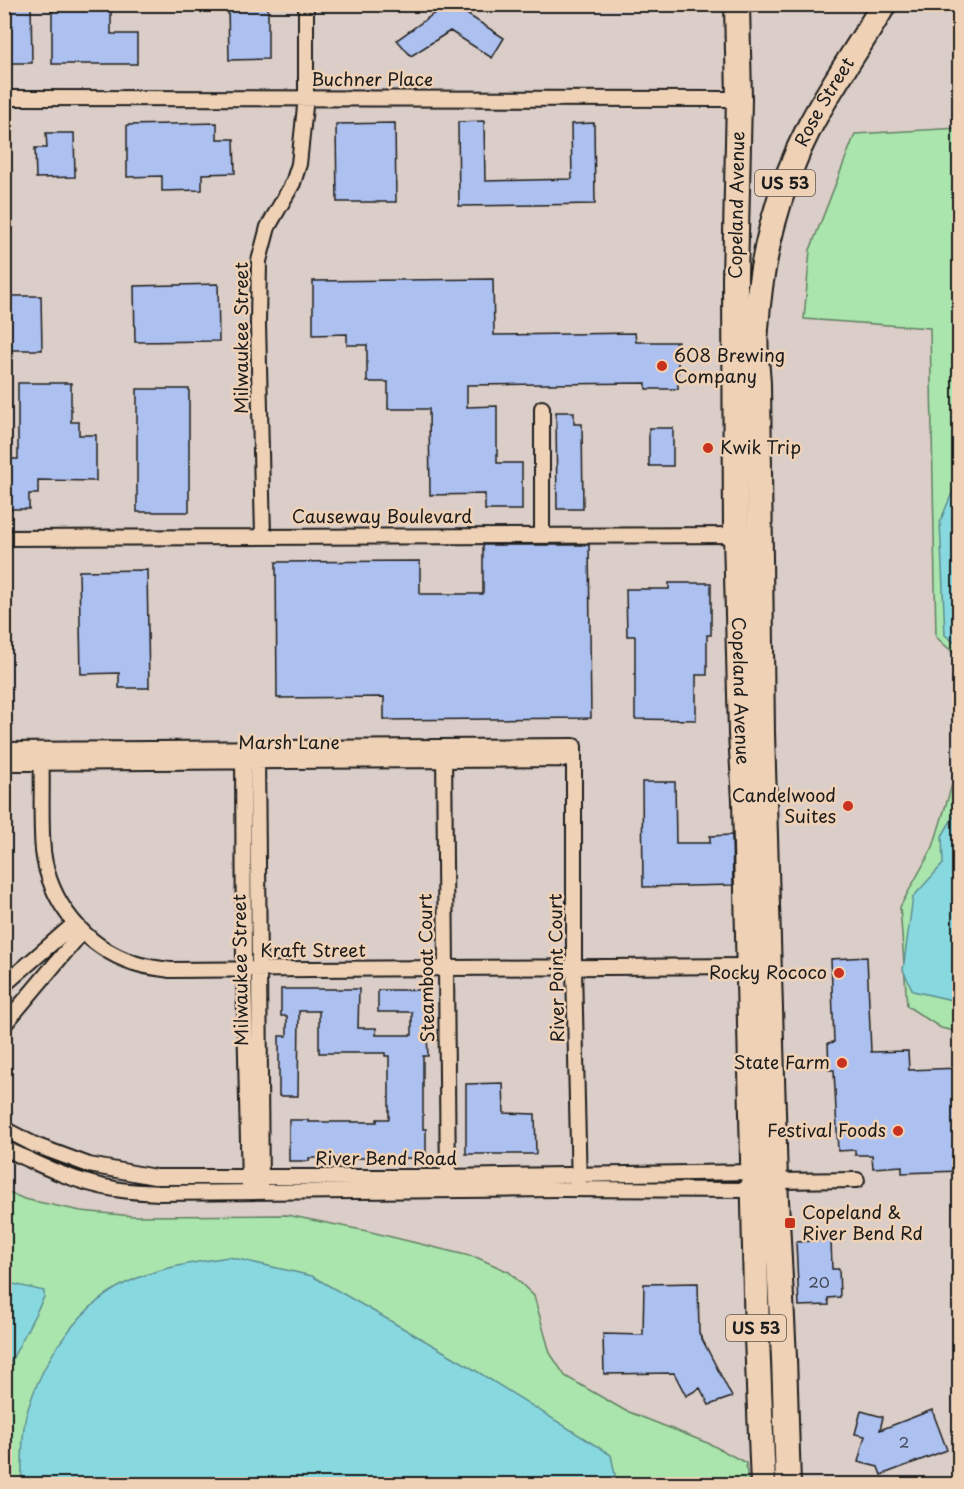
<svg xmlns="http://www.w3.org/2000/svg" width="964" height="1489" viewBox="0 0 964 1489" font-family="'Playpen Sans',sans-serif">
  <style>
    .green { fill: #a9e5ac; stroke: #628064; stroke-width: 1.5 }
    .water { fill: #88d9df; stroke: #5d8d91; stroke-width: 1.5 }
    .building { fill: #adc1f0; stroke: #1c1c1c; stroke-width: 1.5 }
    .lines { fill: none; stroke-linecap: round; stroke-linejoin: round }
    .minor-casing { stroke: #1c1c1c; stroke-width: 18 }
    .trunk-casing { stroke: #1c1c1c; stroke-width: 28 }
    .minor { stroke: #efd2b6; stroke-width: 14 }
    .trunk { stroke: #efd2b6; stroke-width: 24 }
    .poi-dot { fill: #c8321e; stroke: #efd2b6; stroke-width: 2 }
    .labels { text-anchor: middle; stroke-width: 5; stroke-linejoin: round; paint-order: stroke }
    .number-label { font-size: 15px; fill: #404551 }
    .shield { fill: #efd2b6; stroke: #5b534a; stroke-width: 1.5 }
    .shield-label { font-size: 16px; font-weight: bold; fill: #1c1c1c }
    .street-label { font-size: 18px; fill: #1c1c1c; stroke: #efd2b6 }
    .poi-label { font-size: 18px; fill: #1c1c1c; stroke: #efd2b6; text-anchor: end }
  </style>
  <rect width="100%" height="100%" fill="#dbcdc7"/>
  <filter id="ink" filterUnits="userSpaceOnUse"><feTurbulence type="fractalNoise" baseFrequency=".0167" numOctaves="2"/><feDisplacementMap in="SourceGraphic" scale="12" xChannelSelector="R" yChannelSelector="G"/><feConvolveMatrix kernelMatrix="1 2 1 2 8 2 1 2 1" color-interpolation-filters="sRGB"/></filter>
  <g filter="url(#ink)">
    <path class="green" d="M959,128V658L936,637L930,328L804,319L810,250L855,134Z
      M959,762V1032L941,1028L907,1006L900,907L933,847Z
      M4,1190L24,1199L81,1211L133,1216L287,1215L367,1231L478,1258L509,1272L534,1296L550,1353L565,1376L624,1410L710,1444L746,1463L748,1484H5Z"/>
    <path class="water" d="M959,476L960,646H959L945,635L940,522Z
      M959,807V1006L956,1001L913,991L903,970L913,897L943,864L942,836Z
      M229,1257L312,1276L462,1362L611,1455L615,1475L611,1484H21C23,1464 21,1435 26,1416C41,1361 80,1301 135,1279C164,1267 197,1262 229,1257Z
      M5,1282L44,1291V1297L5,1373Z"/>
    <path class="building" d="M6,4H31L32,63H7Z
      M52,4H111V34H137V64H52Z
      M228,4H268V59L229,60Z
      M430,4H472L462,11L504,38L492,58L450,31L411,56L397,40L439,10Z
      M484,121L485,181L572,179L571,124L594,123L595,204L459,206L458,122Z
      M217,123V139H234L235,173L202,174V190L162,191V176L127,177V125Z
      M395,123L396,202H337L336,124Z
      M46,133H74L75,177L36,178L35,148H47Z
      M493,279L494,335L635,333L636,342H678V389H646V383L467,385V407L497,406V463H522V510H485V494L430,495L429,409H388V382H367V345H347V334L313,335V281Z
      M218,284L219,341L135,342L134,286Z
      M4,296H41L42,350H4Z
      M18,383H71V422H79V435H96V481L38,480V494H29V509H4L6,459H18Z
      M137,389H189V512H137Z
      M556,412H574V424H582L583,509H557Z
      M649,428H673V466H649Z
      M483,545H589L591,718L384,720V697L277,698L276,562L420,561V594H483Z
      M147,570L149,688H119V673L81,674L79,571Z
      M669,583H711V635H707V675H696V720L635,719V636H627L626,589H669Z
      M642,782H675L676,843H710V836L732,835L733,885L643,887Z
      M867,957L871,1052L908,1051L909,1070L960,1068V1171L902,1173V1166L873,1168L872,1155H855V1150L838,1151L834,1070H829L828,1043L834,1042L831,959Z
      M281,989H359L358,1028H376V1035H412V1012H378V990H425L428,1056H423V1129H426V1158H309V1161H289V1120H308V1122H377V1119H389V1056H385V1053H319V1011H299L298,1096H279V1036H287V1016H281Z
      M503,1083L504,1113L535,1114L536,1154H466V1084Z
      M831,1240L832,1269H839L840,1297L828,1298L829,1305L799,1306L796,1242Z
      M698,1283L699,1333L732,1397L709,1405L700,1388L686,1396L674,1373L604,1374L603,1334L643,1335L644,1284Z
      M932,1410L947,1450L881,1475L878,1467L858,1462L865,1436L855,1434L861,1411L883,1417L880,1430Z"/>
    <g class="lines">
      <defs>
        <path id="minor" d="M4,98L739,99
          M542,535V408
          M263,536L258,324L259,261L268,227L293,183L299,164L306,97V4
          M4,538L740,535
          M4,750L574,746V968L579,1189
          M41,750C43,783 40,817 43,851C49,902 85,947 134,963C145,967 158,968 170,970L748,966
          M444,752L448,1185
          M257,753L261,1186
          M243,754L244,970L249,1185
          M4,763L574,759
          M4,985L74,924
          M4,1025L82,932
          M4,1129L35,1145L89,1165L155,1177H447L754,1172L758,1174
          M4,1148C40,1165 76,1183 115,1189C129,1192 144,1192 158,1193L561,1189L754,1190L775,1181L857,1180"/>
        <g id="trunk">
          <path id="s1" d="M737,4L739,99L735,278L736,535L741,734L745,800L757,1338L763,1484"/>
          <path id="s2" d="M788,1484L784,1358L775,1181L762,733L758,384C757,366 754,347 756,329C760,260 778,188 810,126C832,84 860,46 884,4"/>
        </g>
      </defs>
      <use href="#minor" class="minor-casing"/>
      <use href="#trunk" class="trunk-casing"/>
      <use href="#minor" class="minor"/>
      <use href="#trunk" class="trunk"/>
    </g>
  </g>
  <g class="poi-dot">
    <circle cx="662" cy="366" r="6"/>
    <circle cx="708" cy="448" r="6"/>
    <circle cx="848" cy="806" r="6"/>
    <circle cx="839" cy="973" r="6"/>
    <circle cx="842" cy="1063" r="6"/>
    <circle cx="898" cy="1131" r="6"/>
    <rect x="784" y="1217" width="12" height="12" rx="3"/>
  </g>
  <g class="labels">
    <g class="number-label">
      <text x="819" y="1288">20</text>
      <text x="904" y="1448">2</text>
    </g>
    <g class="shield">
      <rect x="755" y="170" width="60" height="26" rx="4.5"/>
      <rect x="726" y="1315" width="60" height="26" rx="4.5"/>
    </g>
    <g class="shield-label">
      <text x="785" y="189">US 53</text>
      <text x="756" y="1334">US 53</text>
    </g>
    <g class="street-label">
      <text x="372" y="86">Buchner Place</text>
      <text dy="6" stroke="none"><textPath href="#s2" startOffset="1395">Rose Street</textPath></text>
      <text transform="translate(737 205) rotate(-89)" y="6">Copeland Avenue</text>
      <text transform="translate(242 338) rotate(-90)" y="6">Milwaukee Street</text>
      <text x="382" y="523">Causeway Boulevard</text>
      <text dy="6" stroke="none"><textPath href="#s1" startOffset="687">Copeland Avenue</textPath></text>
      <text x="289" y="749">Marsh Lane</text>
      <text x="313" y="957">Kraft Street</text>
      <text transform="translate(427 968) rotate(-91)" y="6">Steamboat Court</text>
      <text transform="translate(557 968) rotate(-91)" y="6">River Point Court</text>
      <text transform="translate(241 970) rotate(-91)" y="6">Milwaukee Street</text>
      <text x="386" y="1165">River Bend Road</text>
    </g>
    <g class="poi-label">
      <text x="674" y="362" text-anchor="start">608 Brewing<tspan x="674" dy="21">Company</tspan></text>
      <text x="720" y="454" text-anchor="start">Kwik Trip</text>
      <text x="836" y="802">Candelwood<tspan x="836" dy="21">Suites</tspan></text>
      <text x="827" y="979">Rocky Rococo</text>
      <text x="830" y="1069">State Farm</text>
      <text x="886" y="1137">Festival Foods</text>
      <text x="802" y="1219" text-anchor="start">Copeland &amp;<tspan x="802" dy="21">River Bend Rd</tspan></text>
    </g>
  </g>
  <rect width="964" height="1489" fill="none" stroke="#efd2b6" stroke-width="24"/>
  <rect x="12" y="12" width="940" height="1465" fill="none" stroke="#1c1c1c" stroke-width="2" filter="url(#ink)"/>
</svg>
